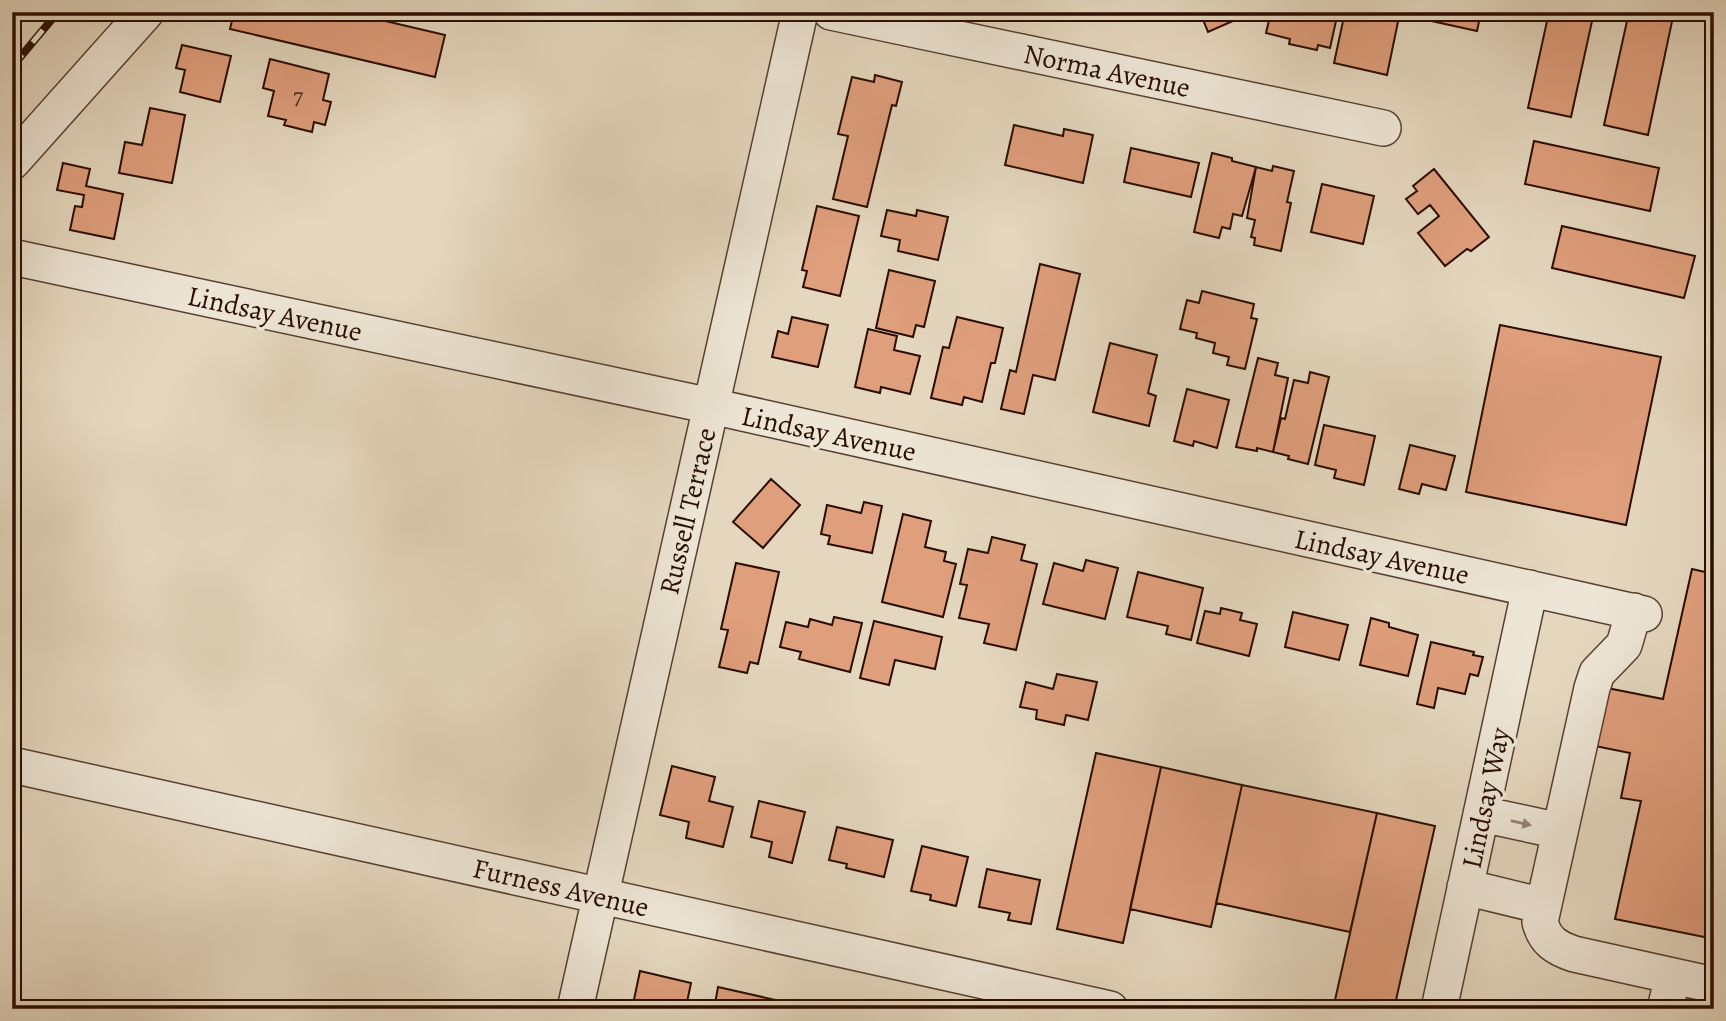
<svg xmlns="http://www.w3.org/2000/svg" width="1726" height="1021" viewBox="0 0 1726 1021" font-family="Alegreya,serif">
  <style>
    .building { fill: #df9e7c; stroke: #2a0d00; stroke-width: 2 }
    .lines { fill: none; stroke-linecap: round; stroke-linejoin: round }
    .minor-casing { stroke: #584030; stroke-width: 38 }
    .minor { stroke: #ede5d5; stroke-width: 35 }
    .rail-casing { stroke: #2a0d00; stroke-width: 8 }
    .rail { stroke: #ede5d5; stroke-width: 5; stroke-dasharray: 16; stroke-linecap: butt }
    .oneway { fill: #958475 }
    .labels { text-anchor: middle; stroke-width: 7; stroke-linejoin: round; paint-order: stroke }
    .number-label { font-size: 24px; fill: #57311f }
    .street-label { font-size: 28px; fill: #2a0d00; stroke: #ede5d5 }
  </style>
  <rect width="100%" height="100%" fill="#e4d7be"/>
  <filter id="stains"><feTurbulence type="fractalNoise" baseFrequency=".00286" numOctaves="4"/><feColorMatrix values="0 0 0 0 .2 0 0 0 0 .09 0 0 0 0 .02 0 0 0 .5 -.17"/></filter>
  <radialGradient id="worn" r=".72"><stop offset=".6" stop-color="#630" stop-opacity="0"/><stop offset="1" stop-color="#630" stop-opacity=".3"/></radialGradient>
  <path class="building" d="M234,12H347L445,35L435,77L230,29Z
    M1200,12H1229L1233,21L1208,32Z
    M1271,12H1338L1330,48L1318,45L1317,50L1289,44L1290,39L1266,33Z
    M1345,12H1400L1387,75L1334,63Z
    M1405,12H1481L1477,31L1404,15Z
    M1549,12H1594L1571,117L1528,108Z
    M1629,12H1674L1648,135L1604,125Z
    M182,45L231,56L220,102L180,92L185,70L176,68Z
    M270,59L329,74L323,100L331,102L325,125L314,122L312,132L284,125L286,120L268,116L274,91L263,88Z
    M875,75L902,82L896,106L892,105L867,207L833,199L848,136L838,134L852,77L874,82Z
    M150,108L185,115L172,183L119,173L125,142L142,145Z
    M1014,125L1063,136L1064,129L1093,135L1083,183L1005,165Z
    M1534,141L1659,168L1650,211L1525,184Z
    M1131,148L1199,163L1191,197L1124,182Z
    M1212,153L1232,158V161L1256,167L1242,216L1233,214L1230,229L1222,227L1219,238L1194,232Z
    M63,163L90,169L86,186L123,194L114,239L70,230L75,206L82,207L84,195L57,190Z
    M1273,166L1294,171L1287,202L1291,203L1281,251L1254,245L1255,238L1251,237L1255,220L1247,218L1256,167L1272,171Z
    M1434,169L1489,237L1471,251L1467,249L1445,266L1418,233L1439,216L1430,205L1418,214L1406,199L1417,191L1413,186Z
    M1322,184L1374,196L1363,244L1311,232Z
    M817,206L859,216L840,296L803,287L807,271L802,270Z
    M887,210L916,216L917,210L948,217L938,260L898,251L900,240L881,236Z
    M1562,226L1695,256L1684,298L1552,268Z
    M1040,264L1080,274L1055,380L1033,375L1024,414L1001,409L1010,370L1016,372Z
    M889,270L935,281L924,327L916,325L913,337L876,328Z
    M1202,291L1254,304L1251,318L1257,319L1245,369L1227,365L1229,357L1213,353L1215,343L1196,338L1197,333L1180,329L1187,300L1199,303Z
    M792,317L828,325L818,367L772,357L778,331L788,334Z
    M957,317L1003,328L995,363H991L982,402L964,397L962,405L931,398L943,347L949,348Z
    M1500,325L1661,357L1626,525L1466,492Z
    M868,329L897,336L894,350L920,356L910,394L881,387L880,393L855,387Z
    M1110,343L1157,355L1148,393L1156,396L1149,426L1093,412Z
    M1258,358L1278,363L1275,375L1288,378L1273,452L1257,448V451L1236,447Z
    M1310,372L1329,377L1308,464L1288,459L1289,456L1273,452L1281,418L1285,419L1294,380L1308,383Z
    M1187,389L1229,400L1217,448L1194,441L1193,446L1174,441Z
    M1324,425L1375,436L1364,485L1334,478L1336,470L1315,465Z
    M1410,445L1455,456L1446,490L1422,484L1419,494L1399,489Z
    M771,479L800,505L763,548L733,522Z
    M864,502L882,506L872,553L828,544L830,536L821,534L827,505L861,513Z
    M903,514L931,521L925,547L946,552L944,561L956,564L943,617L882,602Z
    M992,537L1025,545L1021,560L1037,564L1016,650L984,643L989,624L959,618L967,585L960,584L968,549L988,553Z
    M1086,560L1118,568L1105,619L1043,604L1054,563L1083,571Z
    M736,563L779,572L758,664L750,662L747,673L719,667L728,630L721,629Z
    M1692,569L1714,574V939L1615,919L1641,801L1621,798L1630,753L1595,746L1607,688L1663,699Z
    M1138,572L1203,588L1191,640L1166,634L1168,626L1127,617Z
    M1221,608L1242,613L1240,620L1257,624L1249,656L1197,643L1205,611L1220,614Z
    M1293,612L1348,625L1339,660L1285,647Z
    M834,617L862,623L850,672L799,659L801,652L780,647L786,622L808,627L810,619L832,625Z
    M1371,618L1389,623V627L1418,635L1408,676L1360,665Z
    M874,621L942,637L935,669L895,660L889,685L860,678Z
    M1431,642L1474,652L1473,655L1483,657L1478,676L1470,674L1465,694L1438,688L1434,708L1417,704Z
    M1057,674L1097,682L1088,720L1066,715L1064,725L1036,719L1037,710L1020,707L1026,682L1053,689Z
    M1096,753L1161,767L1123,943L1057,929Z
    M672,766L715,777L709,801L733,807L723,847L686,838L689,822L660,815Z
    M1161,767L1242,785L1211,927L1130,909Z
    M1242,785L1377,813L1350,932L1216,903Z
    M759,801L805,812L792,863L769,857L772,842L751,837Z
    M1377,813L1435,826L1394,1009H1333Z
    M837,827L893,840L884,877L846,868L847,864L829,860Z
    M922,846L968,857L956,906L930,900L931,895L911,891Z
    M987,869L1040,880L1031,924L1008,920L1010,913L979,907Z
    M640,971L691,983L686,1007L695,1009H632Z
    M718,987L780,1001L778,1009H714Z"/>
  <g class="lines">
    <defs>
      <path id="minor" d="M831,12L1383,128
        M12,162L146,12
        M12,257L711,406L1644,614
        M1634,611L1624,645L1597,673L1592,688L1540,922C1545,941 1556,948 1574,954L1714,985
        M12,765L1110,1009
        M1481,814L1560,831
        M1465,887L1543,906
        M575,1009L800,12
        M1439,1009L1530,588
        M1665,1009L1673,976"/>
    </defs>
    <use href="#minor" class="minor-casing"/>
    <use href="#minor" class="minor"/>
    <defs>
      <path id="rail" d="M12,67L58,12"/>
    </defs>
    <use href="#rail" class="rail-casing"/>
    <use href="#rail" class="rail"/>
  </g>
  <defs><path id="oneway-solid" d="M-6-.8H1V-3.2L6.5 0L1 3.2V.8H-6Z" transform="scale(1.75)"/></defs>
  <use class="oneway" href="#oneway-solid" transform="translate(1521 823) rotate(13)"/>
  <g class="labels">
    <g class="number-label">
      <text x="298" y="104">7</text>
    </g>
    <g class="street-label">
      <text transform="translate(1107 70) rotate(12)" y="10">Norma Avenue</text>
      <text transform="translate(275 313) rotate(12)" y="10">Lindsay Avenue</text>
      <text transform="translate(829 433) rotate(12)" y="10">Lindsay Avenue</text>
      <text transform="translate(687 511) rotate(-77)" y="10">Russell Terrace</text>
      <text transform="translate(1382 556) rotate(12)" y="10">Lindsay Avenue</text>
      <text transform="translate(1485 798) rotate(-78)" y="10">Lindsay Way</text>
      <text transform="translate(561 887) rotate(13)" y="10">Furness Avenue</text>
    </g>
  </g>
  <rect width="1726" height="1021" fill="none" stroke="#e4d7be" stroke-width="42"/>
  <rect x="14" y="14" width="1698" height="993" fill="none" stroke="#2a0d00" stroke-width="3.5"/>
  <rect x="21" y="21" width="1684" height="979" fill="none" stroke="#2a0d00" stroke-width="2"/>
  <rect width="100%" height="100%" filter="url(#stains)"/>
  <rect width="100%" height="100%" fill="url(#worn)"/>
</svg>
